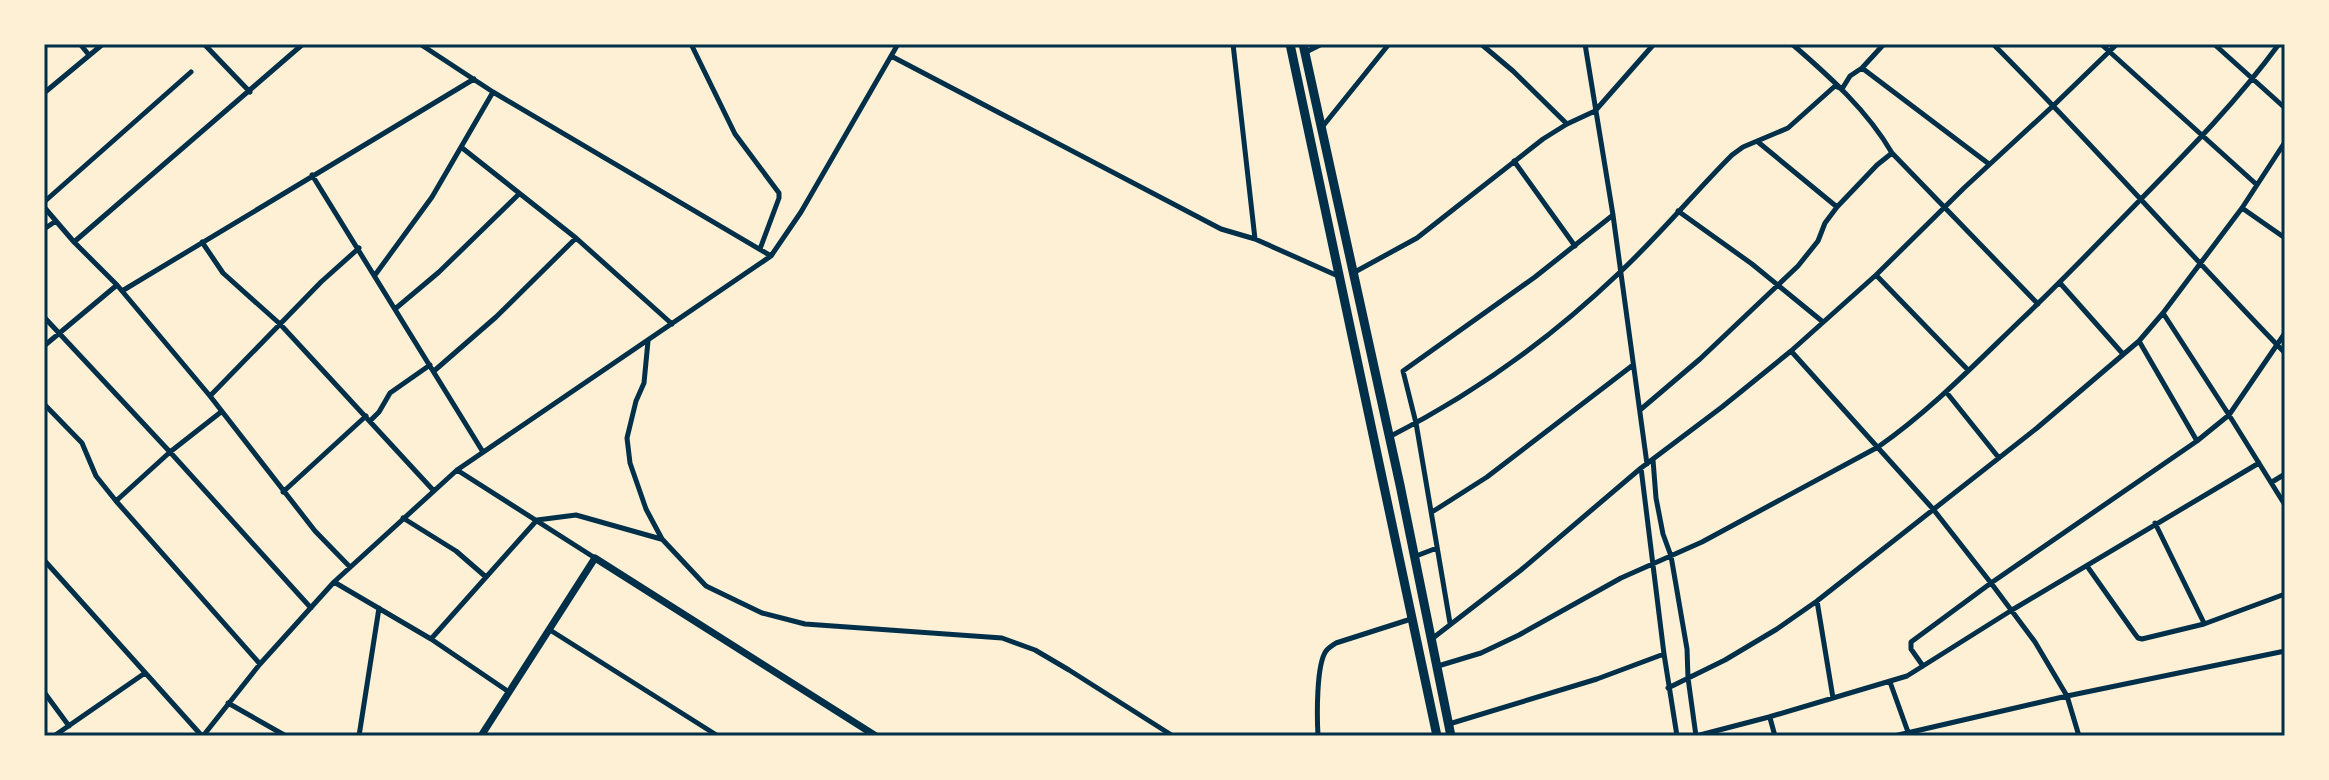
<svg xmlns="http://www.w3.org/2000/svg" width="2329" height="780" viewBox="0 0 2329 780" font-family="'Zilla Slab',serif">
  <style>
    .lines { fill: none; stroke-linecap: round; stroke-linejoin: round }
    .minor { stroke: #003049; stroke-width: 5 }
    .tertiary { stroke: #003049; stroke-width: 7 }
    .trunk { stroke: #003049; stroke-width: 9 }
    .neatline { fill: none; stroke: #003049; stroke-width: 3 }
  </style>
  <rect width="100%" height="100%" fill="#fdf0d5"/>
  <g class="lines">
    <path class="minor" d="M80,44L89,55
      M204,44L250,92
      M420,44L493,92L771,256
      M691,44L735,134L779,193V198L760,249
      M1233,44L1255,239
      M1481,44L1513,71L1567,124
      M1585,44L1613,215L1647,464
      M1792,44C1829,76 1867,110 1892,153L2038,304
      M1993,44C2093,144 2186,251 2285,353
      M2101,44L2256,184
      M2214,44L2285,108
      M1306,52L1322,44
      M891,56L1221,229L1255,239L1338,276
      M1862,68L1989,164
      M44,93L103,44
      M1323,126L1389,44
      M1758,142L1837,207
      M461,147L576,238L672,324
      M1514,161L1575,246
      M312,175L483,452
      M44,202L191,72
      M44,207L74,242L117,285L210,396L315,531L350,567
      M2242,208L2285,238
      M1678,211L1752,264L1823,322
      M44,229L56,221
      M74,242L303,44
      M202,242L223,273L280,324L433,490
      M1353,273L1417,238L1543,139L1567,124L1595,111L1654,44
      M375,275L432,197L493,92
      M1876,275L1968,370
      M2060,283L2123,354
      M122,291L474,79
      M395,309L439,272L519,194
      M2163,313L2229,415L2285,505
      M44,317L170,452L311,608
      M648,341L644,383L636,401L627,438L630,463L646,509L662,539L706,586L762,613L805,624L1002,638L1035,650L1069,670L1173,736
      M2139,341L2197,441
      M44,346L117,285
      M1791,351L1933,509L1991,583L2035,642L2067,696L2079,736
      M434,371L496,317L576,238
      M1947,393L1999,458
      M210,396L321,282L359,248
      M44,404L82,443L96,476L116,501L260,664
      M1640,410L1700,359L1798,266L1818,241L1825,223L1837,207L1877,165L1892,153
      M370,421L379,412L390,393L430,365
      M1389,437C1472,395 1551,338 1618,274C1658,237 1693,194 1732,155L1743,147L1788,128L1835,86L1842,89L1850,76L1862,68L1884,44
      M1653,460L1656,498L1663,534L1671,556L1687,649L1688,678L1696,736
      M1641,468L1664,654L1677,736
      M457,470L595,558
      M2272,482L2285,474
      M283,492L366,416
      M116,501L170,452L221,412
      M1432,512L1487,477L1633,365
      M403,518L456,551L486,577
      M2155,523L2204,623
      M1416,556L1437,548
      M44,560L202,736
      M2087,566L2135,634L2138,638L2142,639L2204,624L2285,594
      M334,582L431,639L509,692
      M1817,601L1833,698
      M1450,623L1416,423L1403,371L1535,277L1613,215
      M550,630L718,736
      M1433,638L1521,570L1641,468L1722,407L1791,351L1876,275L1964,188L2054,105L2117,44
      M431,639L537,520L576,515L661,539
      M1438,666L1481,653L1519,635L1621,578L1702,542L1878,447C1931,410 1976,363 2023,318C2064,279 2103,238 2142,198C2191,148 2238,100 2279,44
      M1923,666L1911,649V642L1991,583L2197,441L2229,415L2285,333
      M1890,682L1908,732
      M1668,688L1725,660L1777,629L1817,601L2037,428L2139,341L2163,313L2242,208L2285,142
      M44,692L69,726
      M228,703L286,736
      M1770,718L1775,736
      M1449,724L1597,679L1664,654
      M54,736L145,673
      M203,736L260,664L334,582L457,470L771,256L801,212L898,44
      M340,736H341
      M359,736L379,608
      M1318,736C1317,718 1316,665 1326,651C1328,648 1333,645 1336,643L1411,619
      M1696,736L1769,717L1907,676L2012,610L2259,463
      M1894,736L2067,696L2285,651"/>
    <path class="tertiary" d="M481,736L595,558L876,736"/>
    <path class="trunk" d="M1290,44L1437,736
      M1303,44L1400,485L1451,736"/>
  </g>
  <rect width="2329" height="780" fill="none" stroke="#fdf0d5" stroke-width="92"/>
  <rect x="46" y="46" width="2237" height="688" class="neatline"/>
</svg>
